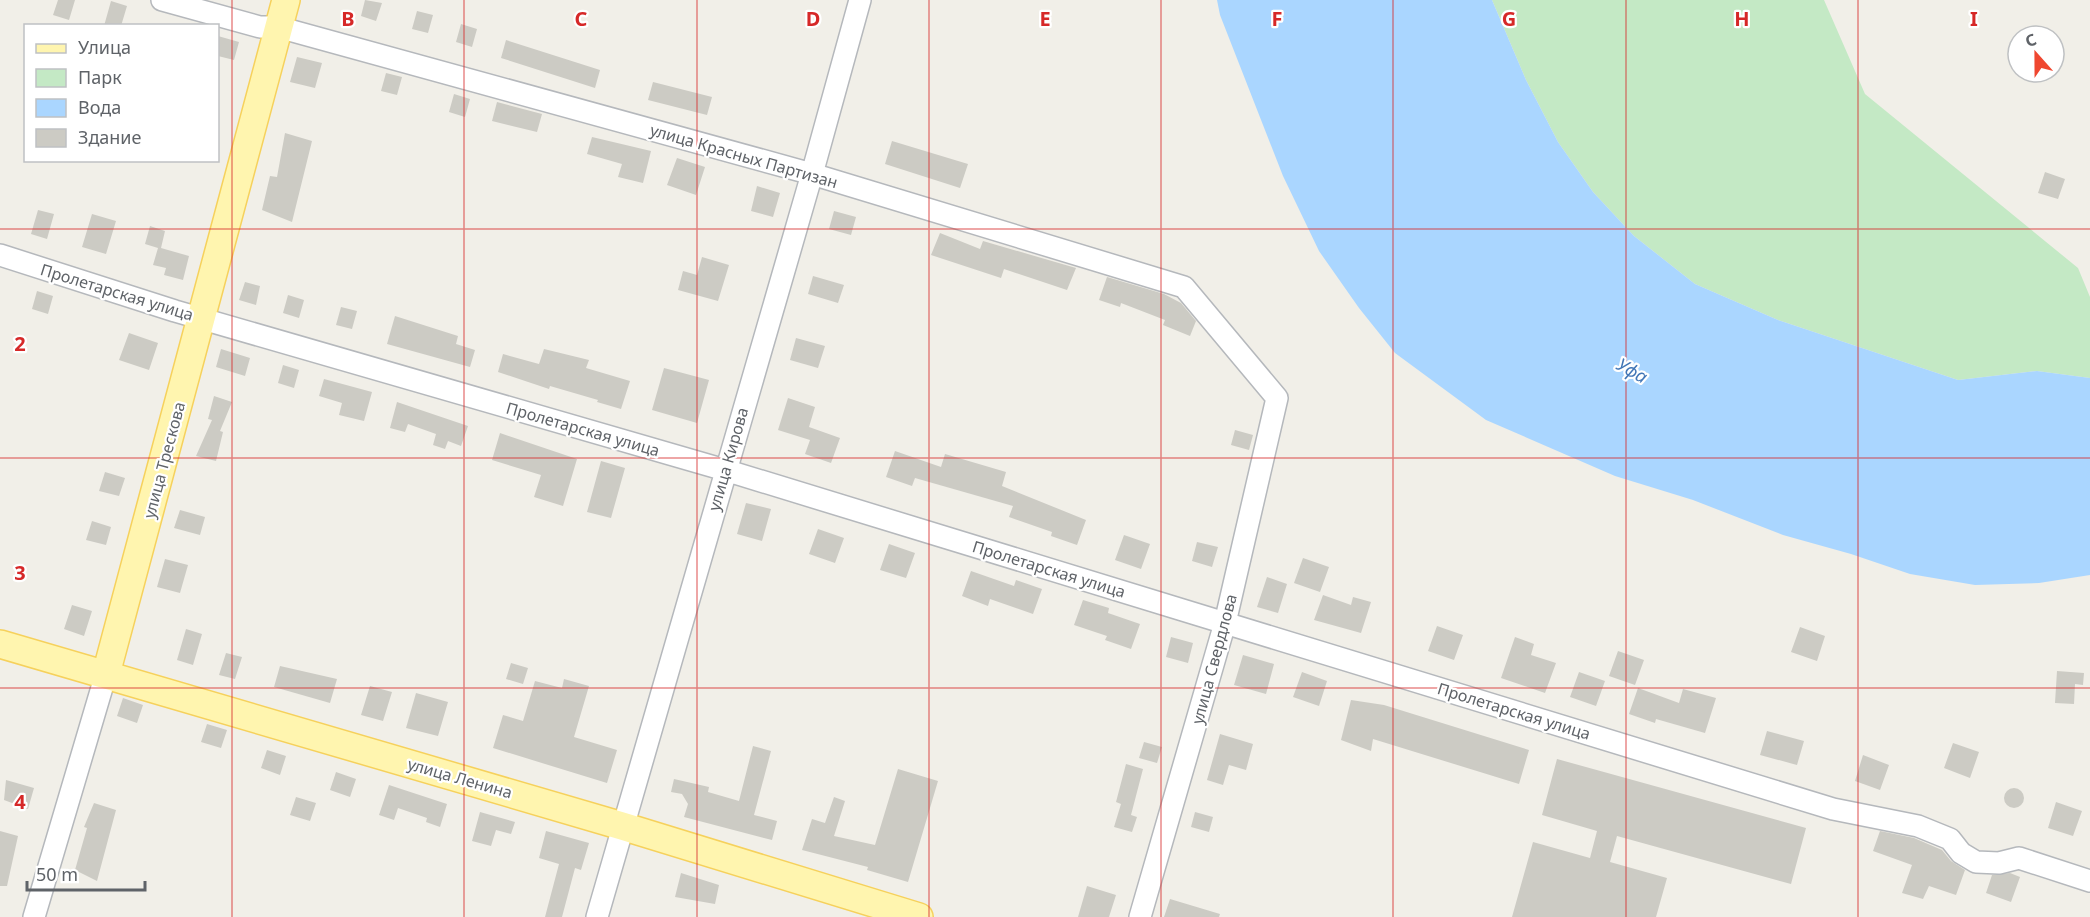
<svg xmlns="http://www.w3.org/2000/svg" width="2090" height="917" viewBox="0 0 2090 917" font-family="'Noto Sans',sans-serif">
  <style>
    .green { fill: #c4e9c5 }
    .water { fill: #aad6ff }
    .building { fill: #cccbc4 }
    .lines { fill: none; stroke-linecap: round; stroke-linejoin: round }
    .minor-casing { stroke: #b5b8bc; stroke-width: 24 }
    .major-casing { stroke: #f6d15c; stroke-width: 30 }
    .minor { stroke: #fff; stroke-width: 21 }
    .major { stroke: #fff5af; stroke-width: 27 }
    .grid { fill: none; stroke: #d62828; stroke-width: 1.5; stroke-opacity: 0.55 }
    .labels { text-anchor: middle; stroke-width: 4.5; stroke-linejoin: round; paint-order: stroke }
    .street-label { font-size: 16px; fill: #5f6368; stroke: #fff }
    .water-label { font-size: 18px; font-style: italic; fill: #4276b6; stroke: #fff }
    .grid-label { font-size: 20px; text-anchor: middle; font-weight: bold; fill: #d62828; stroke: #fff; stroke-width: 4.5; stroke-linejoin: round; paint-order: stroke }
  </style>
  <rect width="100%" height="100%" fill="#f1efe8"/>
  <path class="green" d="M1492,0H1824L1865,94L2078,268L2090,297V378L2037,371L1958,380L1778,320L1695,284L1634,236L1593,192L1558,142L1526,80Z"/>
  <path class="water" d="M1217,0H1492L1526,80L1558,142L1593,192L1634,236L1695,284L1778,320L1958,380L2037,371L2090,378V575L2039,583L1975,585L1910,574L1851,554L1783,535L1693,500L1615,476L1486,420L1395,353L1359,308L1319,251L1283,176L1220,15Z"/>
  <path class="building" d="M58,0H75L69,20L53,15Z
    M365,0L382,3L376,21L361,16Z
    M111,1L127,6L121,26H104Z
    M417,11L433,15L428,33L412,29Z
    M461,24L477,29L472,47L456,42Z
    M218,36L239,42L234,60L218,56Z
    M506,40L600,70L595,88L501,58Z
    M297,57L322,63L315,88L290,82Z
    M386,73L402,77L397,95L381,91Z
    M653,82L712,97L707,115L648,100Z
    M454,94L470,99L465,117L449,112Z
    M497,102L542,114L537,132L492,121Z
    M285,133L312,141L292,222L262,210L270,176L277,177Z
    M592,137L651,151L643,183L618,177L622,164L587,154Z
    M892,141L968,164L960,188L885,164Z
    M677,158L705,167L696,195L667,185Z
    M2045,172L2065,179L2058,199L2038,193Z
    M757,186L780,193L773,217L751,211Z
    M38,210L54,214L47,239L31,234Z
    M834,211L856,217L851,235L829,229Z
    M92,214L116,221L106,254L82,247Z
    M150,226L165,231L161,248L189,256L183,280L164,275L166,268L153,265L158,248L145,244Z
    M940,233L980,249L983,241L1076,268L1067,290L1004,269L1001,278L931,255Z
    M702,257L729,265L718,301L678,290L683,271L697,275Z
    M813,276L844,285L838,303L808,294Z
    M1107,277L1164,294L1181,303L1196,321L1190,336L1163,325L1165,320L1121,303L1120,307L1099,300Z
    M245,282L260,286L256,305L239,300Z
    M37,291L53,296L48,314L32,309Z
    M288,295L304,300L299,318L283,313Z
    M341,307L357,311L352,329L336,325Z
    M395,316L458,336L456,344L475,350L470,367L387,344Z
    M129,333L158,343L149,370L119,360Z
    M796,338L825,346L818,368L790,360Z
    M221,349L250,358L245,376L216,367Z
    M544,349L589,360L586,368L630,381L621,409L597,402L598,400L550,386L549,389L498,372L503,354L539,364Z
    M283,365L299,370L294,388L278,383Z
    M664,368L709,380L697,423L652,410Z
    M324,379L372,392L364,421L339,415L342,403L319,396Z
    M214,396L232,402L220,431L223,432L216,461L196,456L212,420L208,419Z
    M788,398L815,407L809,427L840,438L831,463L805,454L810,440L778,430Z
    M397,402L468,426L461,446L448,441L445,449L433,445L436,434L408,424L405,432L390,428Z
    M1235,430L1253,435L1249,450L1231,445Z
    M500,433L577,459L563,506L534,497L541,475L492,460Z
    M895,451L941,467L945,454L1006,472L1002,486L1086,520L1077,545L1051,536L1052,532L1009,517L1013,506L915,478L912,486L886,477Z
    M601,461L625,468L611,518L587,512Z
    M105,472L125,478L119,496L99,491Z
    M746,503L771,509L762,541L737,534Z
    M180,510L205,517L200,535L174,528Z
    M92,521L111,527L106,545L86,540Z
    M818,529L844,538L835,563L809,554Z
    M1124,535L1150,544L1141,569L1115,560Z
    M1197,542L1218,547L1212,567L1192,561Z
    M889,544L915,553L906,578L880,570Z
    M1303,558L1329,567L1320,592L1294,583Z
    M165,559L188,565L180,593L157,587Z
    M971,571L1014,586L1016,580L1042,589L1033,614L990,599L988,606L962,596Z
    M1267,577L1287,584L1278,613L1257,607Z
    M1323,595L1351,605L1353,597L1371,602L1361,633L1314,620Z
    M1083,600L1109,608L1108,613L1140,624L1131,649L1105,640L1107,636L1074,625Z
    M72,605L92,611L84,636L64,629Z
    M1437,626L1463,635L1454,660L1428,651Z
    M1800,627L1825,636L1817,661L1791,652Z
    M186,629L202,634L193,665L177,660Z
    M1171,637L1193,643L1188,663L1166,657Z
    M1515,637L1534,644L1531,655L1556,663L1545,693L1501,678Z
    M1618,651L1644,660L1635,685L1609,676Z
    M226,653L242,657L235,679L219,675Z
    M1243,655L1274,664L1266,694L1234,685Z
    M511,663L528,668L523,684L506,679Z
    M280,666L337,679L330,703L274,687Z
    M2057,671L2084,673L2083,685L2075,684L2074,704L2055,703Z
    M1302,672L1327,681L1319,706L1293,697Z
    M1579,672L1605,681L1596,706L1570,697Z
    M564,679L589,686L574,737L617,750L607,783L493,748L503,715L523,721L535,681L562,688Z
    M370,686L392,692L383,721L361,715Z
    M1638,688L1679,703L1683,689L1716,698L1705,733L1656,719L1655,723L1629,714Z
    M416,693L448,702L438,736L406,728Z
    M123,698L143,705L137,723L117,716Z
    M1351,700L1384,705L1529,750L1519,784L1373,739L1371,751L1341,740Z
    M207,724L227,730L221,748L201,742Z
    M1767,731L1804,741L1797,765L1760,755Z
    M1220,734L1253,744L1246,770L1229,765L1223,785L1207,780Z
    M1144,742L1162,747L1157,763L1139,758Z
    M1953,743L1979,752L1970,778L1944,768Z
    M753,746L771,751L754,815L777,821L772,840L684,817L688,804L682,794L671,792L674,779L709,787L708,792L739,801Z
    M267,750L286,756L280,775L261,768Z
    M1863,755L1889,765L1880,790L1855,781Z
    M1557,759L1806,828L1791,884L1617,836L1610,862L1667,878L1656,917H1512L1533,842L1590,858L1597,831L1542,815Z
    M1126,764L1143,769L1131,815L1137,817L1132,832L1114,827L1121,804L1116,802Z
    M898,769L938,781L908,882L867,870L868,867L802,850L812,819L825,823L834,797L845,801L834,836L875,845Z
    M336,772L356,779L350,797L330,790Z
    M6,780L34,788L28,809L4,800Z
    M389,785L447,804L440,827L426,822L427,818L398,808L394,820L379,815Z
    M2004 798a10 10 0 1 1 20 0a10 10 0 1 1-20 0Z
    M296,797L316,803L310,821L290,815Z
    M2056,802L2082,811L2073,836L2048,828Z
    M94,803L116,810L97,881L75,870L87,828L84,827Z
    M480,812L515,822L511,834L496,830L491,846L472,841Z
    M1195,812L1213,817L1209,832L1191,827Z
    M0,831L18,836L7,886H0Z
    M546,831L589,843L581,870L575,868L562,917H545L559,864L539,858Z
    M1880,831L1914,838L1942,850L1951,861L1965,870L1956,895L1929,886L1923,899L1902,893L1912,865L1873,851Z
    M681,873L719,885L715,904L675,897Z
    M2010,873L2020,877L2011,902L1986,893L1992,875Z
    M1087,886L1116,895L1109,917H1078Z
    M1170,899L1220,914L1219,917H1164Z"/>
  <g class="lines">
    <defs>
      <path id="minor" d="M162,0L260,27H278L812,174L1184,287L1277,398L1225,623L1140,917
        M0,255L175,311L725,470L1833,809L1918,826L1950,839L1961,853L1976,862L1999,863L2019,858L2090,881
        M34,917L106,674
        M597,917L812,174L860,0"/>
      <path id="major" d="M0,644L622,826L919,917
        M106,674L286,0"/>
    </defs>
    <use href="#minor" class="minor-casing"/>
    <use href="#major" class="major-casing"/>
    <use href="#minor" class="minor"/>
    <use href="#major" class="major"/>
  </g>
  <path class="grid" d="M232,0V917M464,0V917M697,0V917M929,0V917M1161,0V917M1393,0V917M1626,0V917M1858,0V917M0,229H2090M0,458H2090M0,688H2090"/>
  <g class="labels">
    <g class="street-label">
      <text transform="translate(744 156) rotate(16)" y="6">улица Красных Партизан</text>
      <text transform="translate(117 292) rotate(17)" y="6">Пролетарская улица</text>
      <text transform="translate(583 429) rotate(16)" y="6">Пролетарская улица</text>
      <text transform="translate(728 459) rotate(-74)" y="6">улица Кирова</text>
      <text transform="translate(164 460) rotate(-75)" y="6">улица Трескова</text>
      <text transform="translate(1049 569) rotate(17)" y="6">Пролетарская улица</text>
      <text transform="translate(1214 659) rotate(-75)" y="6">улица Свердлова</text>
      <text transform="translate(1514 711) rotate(17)" y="6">Пролетарская улица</text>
      <text transform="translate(460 778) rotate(16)" y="6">улица Ленина</text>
    </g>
    <g class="water-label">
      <text transform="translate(1632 371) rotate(29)" y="6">Уфа</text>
    </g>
  </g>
  <g class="grid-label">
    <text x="348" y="26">B</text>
    <text x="581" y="26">C</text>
    <text x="813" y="26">D</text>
    <text x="1045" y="26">E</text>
    <text x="1277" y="26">F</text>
    <text x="1509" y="26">G</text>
    <text x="1742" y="26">H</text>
    <text x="1974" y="26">I</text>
    <text x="20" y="351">2</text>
    <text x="20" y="580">3</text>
    <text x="20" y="809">4</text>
  </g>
  <rect x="24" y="24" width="195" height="138" fill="#ffffff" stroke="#bfc1c3" stroke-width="1.5"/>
  <rect x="36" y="44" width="30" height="9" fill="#fff5af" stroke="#bfc1c3" stroke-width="1.5"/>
  <text x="78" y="54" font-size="18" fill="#5f6368">Улица</text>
  <rect x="36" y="69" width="30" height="18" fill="#c4e9c5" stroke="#bfc1c3" stroke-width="1.5"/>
  <text x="78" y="84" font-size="18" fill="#5f6368">Парк</text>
  <rect x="36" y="99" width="30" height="18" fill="#aad6ff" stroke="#bfc1c3" stroke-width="1.5"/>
  <text x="78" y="114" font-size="18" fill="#5f6368">Вода</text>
  <rect x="36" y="129" width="30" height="18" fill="#cccbc4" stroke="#bfc1c3" stroke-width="1.5"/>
  <text x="78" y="144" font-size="18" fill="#5f6368">Здание</text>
  <g transform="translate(2036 54) rotate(339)"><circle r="28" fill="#ffffff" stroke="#bfc1c3" stroke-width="1.5"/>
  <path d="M0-4.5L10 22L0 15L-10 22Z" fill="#ef4730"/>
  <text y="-9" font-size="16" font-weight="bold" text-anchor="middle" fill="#5f6368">С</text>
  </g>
  <path d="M27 881v9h118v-9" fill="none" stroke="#5f6368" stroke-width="3"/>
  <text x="36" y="881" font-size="18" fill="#5f6368" stroke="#ffffff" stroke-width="4.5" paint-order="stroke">50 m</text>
</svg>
